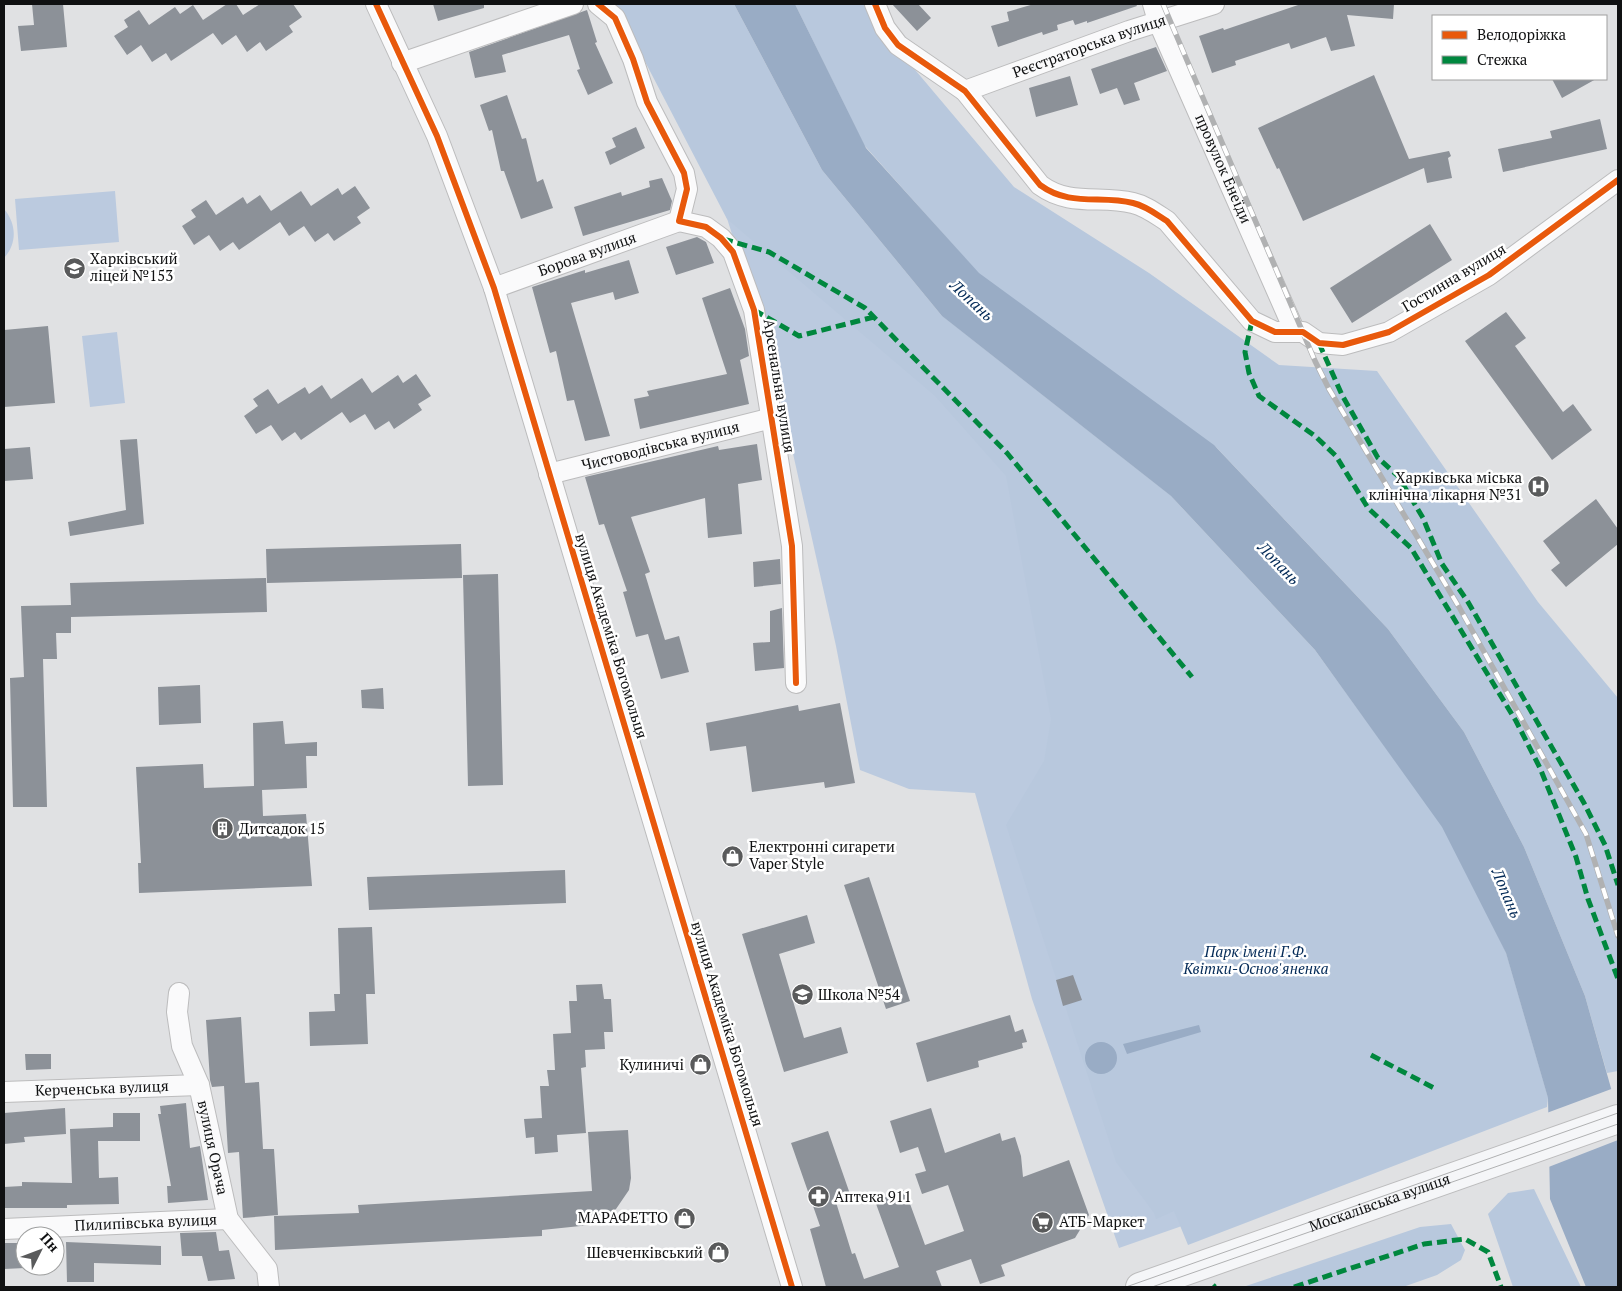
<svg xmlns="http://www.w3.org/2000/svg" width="1622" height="1291" viewBox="0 0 1622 1291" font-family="'PT Serif',serif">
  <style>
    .green { fill: #bbcadf }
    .forest { fill: #b8c8dd }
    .water { fill: #99acc5 }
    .pier { fill: #e0e1e3 }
    .building { fill: #8c9198 }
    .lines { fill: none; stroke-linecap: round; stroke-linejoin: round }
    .street-casing { stroke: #bcbcbd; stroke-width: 22 }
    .secondary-casing { stroke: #bcbcbd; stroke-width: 30 }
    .street { stroke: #fafafb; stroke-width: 20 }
    .secondary { stroke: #f5f6f8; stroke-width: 28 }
    .tram { stroke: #b0b1b2; stroke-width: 1 }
    .rail-casing { stroke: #b0b1b2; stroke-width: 5.5 }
    .rail { stroke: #fff; stroke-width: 4; stroke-dasharray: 11; stroke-linecap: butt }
    .quiet { stroke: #00873e; stroke-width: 5; stroke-dasharray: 10 5; stroke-linecap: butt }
    .cycleway-casing { stroke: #fff; stroke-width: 9 }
    .cycleway { stroke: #e8590c; stroke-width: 6 }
    .labels { text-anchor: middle; stroke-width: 5; stroke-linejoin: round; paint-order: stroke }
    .street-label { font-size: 15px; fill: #101112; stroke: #fff }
    .poi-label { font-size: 15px; fill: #101112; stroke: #fff; text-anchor: start }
    .park-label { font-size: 15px; font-style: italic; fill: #032a57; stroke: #fff }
    .water-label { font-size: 16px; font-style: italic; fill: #032a57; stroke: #fff }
  </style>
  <rect width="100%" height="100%" fill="#e0e1e3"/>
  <path class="green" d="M115,191L119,242L19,250L15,199Z
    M719,193L942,316L1171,496L1374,732L1469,878L1506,953L1548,1098L1119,1248L1032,999L975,793L909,789L860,770L836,646L773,364Z
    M4,209C17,224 17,244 4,258Z
    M117,332L125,403L90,407L82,336Z"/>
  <path class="forest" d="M615,4H734L822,170L942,316L1171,496L1315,650L1443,827L1506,953L1548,1098L1547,1107L1188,1245L1174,1211L1156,1219L1154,1213L1116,1162L1006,825L1044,761L1051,719L1006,476L935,396L727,219Z
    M795,4H865L911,65L1014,187L1149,273L1279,365L1377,371L1538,602L1618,698V1071L1607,1073L1585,996L1524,847L1464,732L1388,629L1217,448L979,274L864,145Z
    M1534,1189L1581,1287H1513L1488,1214L1508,1193Z
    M1451,1224L1465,1250L1461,1260L1437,1275L1403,1287H1243L1420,1227Z"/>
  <path class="water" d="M734,4H795L866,148L979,273L1214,445L1388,629L1464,732L1524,847L1585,996L1618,1113V1287H1586L1550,1199L1548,1098L1506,953L1442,827L1315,650L1171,496L942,316L822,170Z
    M1199,1025L1201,1032L1127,1054L1123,1044Z
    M1085 1058a16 16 0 1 1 32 0a16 16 0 1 1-32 0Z"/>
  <path class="pier" d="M1614,1088L1618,1104V1140L1546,1168L1544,1114Z"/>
  <path class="building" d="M32,4H63L67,47L21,51L18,26L34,25Z
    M227,4H236L243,15L260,4H293L302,17L289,26L293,32L266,51L260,42L247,52L236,35L222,45L213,33L171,61L166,53L152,62L141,45L127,55L114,36L128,27L124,20L139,10L149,25L175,7L180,14L193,5L203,20Z
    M433,4H484V8L438,21Z
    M892,4H918L931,18L917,31Z
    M1034,4H1136L1137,6L1087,23V21L1075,25L1073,20L1057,25L1058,30L1043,35L1042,32L998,47L991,26L1009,21L1007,12Z
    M1301,4H1394L1393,19L1347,15L1355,46L1331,51L1326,37L1291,49L1289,43L1235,61L1236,65L1212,73L1199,36L1223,28L1224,30Z
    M587,10L597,42L595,43L613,83L588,95L577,70L580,69L569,35L502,55L506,72L475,78L469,52Z
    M1156,47L1167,71L1134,83L1140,100L1124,105L1117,88L1100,94L1091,69Z
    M1374,75L1409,159L1449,151L1451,156L1448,158L1452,178L1427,183L1424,168L1303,221L1279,168L1277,169L1258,128Z
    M1070,76L1078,105L1036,117L1029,88Z
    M1552,79H1596L1562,98Z
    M507,95L522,139L526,138L537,182L543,179L553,208L521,219L504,171H501L492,130L489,131L480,105Z
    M1600,119L1607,149L1503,172L1498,149L1552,138L1550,131Z
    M636,127L645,148L610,165L605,152L616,147L612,138Z
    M662,178L672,201L670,210L583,236L574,207L621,192L622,196L650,187L649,181Z
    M355,186L370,208L357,217L361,223L334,241L328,233L315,242L304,226L289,236L280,222L239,250L233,242L220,251L209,235L194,245L182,226L196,217L191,210L206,200L216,215L243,197L247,204L260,195L271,211L301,191L311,206L338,188L342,195Z
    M1430,224L1452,260L1352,323L1330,288Z
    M697,237L706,242L714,263L676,275L666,247Z
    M629,260L639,293L615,300L613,292L571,303L610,436L585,441L574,400L567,401L556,351L550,353L532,287L585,270V273Z
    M730,288L745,329L749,356L740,360L749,404L640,429L634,399L649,396L647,391L727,374L702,298Z
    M1506,312L1526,338L1515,346L1563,412L1573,404L1592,430L1552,460L1465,341Z
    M48,326L55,403L4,407V330Z
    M416,374L431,396L418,404L422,410L394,429L389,421L375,430L365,414L350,423L342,412L301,440L295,432L282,441L271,425L256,434L244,416L258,406L253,399L268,389L278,404L305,387L309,394L322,385L331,399L362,378L372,393L398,375L403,383Z
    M137,439L144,524L70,536L68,522L126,510L120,440Z
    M757,444L762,480L738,484L742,534L708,538L705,498L631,517L650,572L645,574L665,640L679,636L689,672L661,679L648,634L636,637L623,592L627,591L604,524L599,525L585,477L718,446L719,450Z
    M30,447L33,479L4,481V449Z
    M1596,499L1618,529V544L1566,587L1551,570L1560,563L1543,541Z
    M461,544L462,578L267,583L266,549Z
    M780,559L781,584L754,587L753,562Z
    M498,574L503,785L468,786L463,575Z
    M266,578L267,612L71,617V633H56L57,659H43L47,807H13L10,678L24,677L21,606L71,605L70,583Z
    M782,608L784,668L755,671L753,643L770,642V611Z
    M200,685L201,723L159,725L158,687Z
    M383,688L384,709L362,708L361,690Z
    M840,703L855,783L825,788L824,782L752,792L746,746L710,751L706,723L798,705L799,711Z
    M283,721L285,744L317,742V756H306L307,788L262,790L263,816L306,814L312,886L139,893L138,863H141L136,767L203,764L204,788L254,786L253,723Z
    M565,870L566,903L369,910L367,877Z
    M869,877L910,1001L886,1009L844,885Z
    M807,915L815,943L779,954L804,1038L841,1027L848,1053L784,1072L742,934Z
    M372,927L375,994H366L368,1044L310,1046L309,1012L335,1011L334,994H340L338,928Z
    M1073,975L1082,1000L1063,1006L1056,980Z
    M602,984L604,999H611L613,1032H604L605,1049L585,1050L586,1067L581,1068L586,1133L557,1135L558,1152L535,1154L534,1137L526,1138L524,1119L542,1118L540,1086H549L547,1070H555L553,1034L571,1033L569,1001H577L576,985Z
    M1010,1015L1015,1032L1023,1029L1027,1042L1022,1043L1023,1048L978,1061L979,1067L927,1082L916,1043Z
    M241,1017L245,1083L259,1082L263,1149H274L278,1215L243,1218L239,1152L228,1153L224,1086L212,1087L210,1080L206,1020Z
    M25,1054H51V1069L26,1070Z
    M186,1103L190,1148L200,1146L208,1200L168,1203L167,1186H171L158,1114H161L160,1106Z
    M65,1108L66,1134L24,1137L25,1142L4,1144V1113Z
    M931,1108L945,1153L1000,1133L1002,1141L1015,1137L1021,1156L1023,1177L1069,1160L1089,1215L1075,1238L1001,1265L1005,1276L980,1284L971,1259L936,1271L942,1287H826L810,1229L820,1226L791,1143L828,1131L850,1194L835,1199L852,1254L855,1253L864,1279L899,1267L875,1201L905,1190L925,1245L964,1231L948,1185L922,1194L915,1174L926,1171L918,1147L900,1153L890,1121Z
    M113,1113H140V1141H98L99,1178L118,1177L119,1204L67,1205V1208H4V1187L22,1186V1182L72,1183L70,1129L113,1127Z
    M628,1130L631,1178L629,1190L616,1209L603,1219L590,1225L542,1230V1236L275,1250L274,1216L359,1213L358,1205L592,1191L588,1132Z
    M216,1232L219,1251L229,1250L235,1279L208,1281L202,1256H182L180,1233Z
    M66,1242L161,1246V1265L94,1263V1282H67Z
    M4,1243H25V1268L4,1269Z"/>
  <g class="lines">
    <defs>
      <g id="street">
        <path d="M376,4L437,136L494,288L792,1287"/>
        <path d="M598,4L615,18L633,59L647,102L684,173L687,189L679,221L706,227L721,238L733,252L754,310L792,546L796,683"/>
        <path d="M875,4L885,28L898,45L965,91L1040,185C1070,207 1100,195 1133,203C1146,206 1156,214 1167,221L1252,321L1275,332H1303L1319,343L1343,345L1389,332L1489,275L1618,180"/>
        <path id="s1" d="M1153,4L1158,21L1295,332"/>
        <path d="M402,63L573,4"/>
        <path id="s2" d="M965,91L1129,31L1214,4"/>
        <path id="s3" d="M494,288L679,221"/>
        <path id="s4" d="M549,474L772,418"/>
        <path id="s5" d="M179,993L177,1012L182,1046L199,1085L228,1219L267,1269L269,1287"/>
        <path id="s6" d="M4,1092L199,1085"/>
        <path id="s7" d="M4,1229L228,1219"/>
      </g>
      <g id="secondary">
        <path id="s8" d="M1140,1287L1618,1119"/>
      </g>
    </defs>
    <use href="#street" class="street-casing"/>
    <use href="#secondary" class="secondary-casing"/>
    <use href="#street" class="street"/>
    <use href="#secondary" class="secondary"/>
    <path class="tram" d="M1126,1287L1618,1113
      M1152,1287L1618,1124"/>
    <defs>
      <path id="rail" d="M1163,4L1315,361L1329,389L1459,607L1586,834L1618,936"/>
    </defs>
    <use href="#rail" class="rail-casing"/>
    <use href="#rail" class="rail"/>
    <path class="quiet" d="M723,239L769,252L865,308L1007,453L1192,677
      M754,310L799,336L874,317
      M1252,321L1245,352L1249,373L1259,396L1315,436L1336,456L1368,508L1411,548L1516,721L1540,768L1576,857L1588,899L1618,979
      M1319,343L1342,395L1378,458L1398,476L1423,518L1442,564L1468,602L1584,803L1605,845L1618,885
      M1371,1055L1434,1088
      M1213,1285L1215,1287
      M1294,1287L1424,1244L1465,1239L1488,1252L1501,1287"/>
    <defs>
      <path id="cycleway" d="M376,4L437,136L494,288L792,1287
        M598,4L615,18L633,59L647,102L684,173L687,189L679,221L706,227L721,238L733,252L754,310L792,546L796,683
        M875,4L885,28L898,45L965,91L1040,185C1070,207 1100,195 1133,203C1146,206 1156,214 1167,221L1252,321L1275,332H1303L1319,343L1343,345L1389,332L1489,275L1618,180"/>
    </defs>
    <use href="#cycleway" class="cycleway-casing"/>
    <use href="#cycleway" class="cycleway"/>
  </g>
  <defs>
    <symbol id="school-disc" viewBox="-11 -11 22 22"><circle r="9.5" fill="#595a5b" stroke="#fff"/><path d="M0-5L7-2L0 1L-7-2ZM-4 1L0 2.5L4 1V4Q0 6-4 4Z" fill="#fff"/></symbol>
    <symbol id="hospital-disc" viewBox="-11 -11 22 22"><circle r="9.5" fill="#595a5b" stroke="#fff"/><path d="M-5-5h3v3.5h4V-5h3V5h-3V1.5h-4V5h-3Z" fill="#fff"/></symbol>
    <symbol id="building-disc" viewBox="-11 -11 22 22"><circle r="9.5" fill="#595a5b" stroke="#fff"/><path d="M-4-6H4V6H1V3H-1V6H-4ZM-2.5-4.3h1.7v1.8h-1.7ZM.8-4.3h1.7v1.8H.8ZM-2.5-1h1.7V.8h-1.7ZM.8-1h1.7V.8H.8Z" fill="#fff"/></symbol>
    <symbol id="shop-disc" viewBox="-11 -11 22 22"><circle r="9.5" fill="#595a5b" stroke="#fff"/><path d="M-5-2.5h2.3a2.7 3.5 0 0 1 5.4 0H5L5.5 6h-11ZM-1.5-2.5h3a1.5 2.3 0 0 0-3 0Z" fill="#fff"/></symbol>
    <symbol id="pharmacy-disc" viewBox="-11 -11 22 22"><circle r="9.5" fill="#595a5b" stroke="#fff"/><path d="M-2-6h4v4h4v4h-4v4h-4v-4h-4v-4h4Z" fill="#fff"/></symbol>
    <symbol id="supermarket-disc" viewBox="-11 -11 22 22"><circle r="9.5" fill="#595a5b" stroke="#fff"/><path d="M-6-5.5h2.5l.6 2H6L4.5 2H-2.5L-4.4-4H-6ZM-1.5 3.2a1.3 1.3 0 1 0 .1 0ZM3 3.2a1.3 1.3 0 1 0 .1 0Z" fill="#fff"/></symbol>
  </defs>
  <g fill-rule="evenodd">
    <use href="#school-disc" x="62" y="256" width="25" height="25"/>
    <use href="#hospital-disc" x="1526" y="474" width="25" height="25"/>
    <use href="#building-disc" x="210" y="816" width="25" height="25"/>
    <use href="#shop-disc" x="720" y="844" width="25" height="25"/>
    <use href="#school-disc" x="790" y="982" width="25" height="25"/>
    <use href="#shop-disc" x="688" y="1052" width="25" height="25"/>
    <use href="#pharmacy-disc" x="806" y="1184" width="25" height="25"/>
    <use href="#shop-disc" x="672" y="1206" width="25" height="25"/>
    <use href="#supermarket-disc" x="1030" y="1210" width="25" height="25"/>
    <use href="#shop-disc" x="706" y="1240" width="25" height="25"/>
  </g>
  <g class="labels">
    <g class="street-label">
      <text dy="5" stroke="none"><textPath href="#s2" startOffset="132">Реєстраторська вулиця</textPath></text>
      <text dy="5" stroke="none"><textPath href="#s1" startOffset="179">провулок Енеїди</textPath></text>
      <text dy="5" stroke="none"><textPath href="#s3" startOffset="99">Борова вулиця</textPath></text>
      <text transform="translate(1454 278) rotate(-31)" y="5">Гостинна вулиця</text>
      <text transform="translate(779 386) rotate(81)" y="5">Арсенальна вулиця</text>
      <text dy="5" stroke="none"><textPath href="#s4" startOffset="115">Чистоводівська вулиця</textPath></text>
      <text transform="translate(611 636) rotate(73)" y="5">вулиця Академіка Богомольця</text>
      <text transform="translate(727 1024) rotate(73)" y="5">вулиця Академіка Богомольця</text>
      <text dy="5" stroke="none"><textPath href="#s6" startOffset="98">Керченська вулиця</textPath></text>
      <text dy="5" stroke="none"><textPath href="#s5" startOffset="160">вулиця Орача</textPath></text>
      <text dy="5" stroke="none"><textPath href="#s8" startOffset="254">Москалівська вулиця</textPath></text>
      <text dy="5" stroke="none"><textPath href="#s7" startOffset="142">Пилипівська вулиця</textPath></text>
    </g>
    <g class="poi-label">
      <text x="90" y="264">Харківський<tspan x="90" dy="17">ліцей №153</tspan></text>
      <text x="1522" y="483" text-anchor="end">Харківська міська<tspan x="1522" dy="17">клінічна лікарня №31</tspan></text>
      <text x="239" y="834">Дитсадок 15</text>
      <text x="749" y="852">Електронні сигарети<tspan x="749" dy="17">Vaper Style</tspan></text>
      <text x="818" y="1000">Школа №54</text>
      <text x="684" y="1070" text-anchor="end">Кулиничі</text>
      <text x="834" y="1202">Аптека 911</text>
      <text x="668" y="1223" text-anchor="end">МАРАФЕТТО</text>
      <text x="1059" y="1227">АТБ-Маркет</text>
      <text x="703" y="1258" text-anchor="end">Шевченківський</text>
    </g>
    <g class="park-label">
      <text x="1256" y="957">Парк імені Г.Ф.<tspan x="1256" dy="17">Квітки-Основ'яненка</tspan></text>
    </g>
    <g class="water-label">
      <text transform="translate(972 300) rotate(43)" y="6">Лопань</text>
      <text transform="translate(1279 563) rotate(46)" y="6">Лопань</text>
      <text transform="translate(1507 893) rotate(67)" y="6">Лопань</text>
    </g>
  </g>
  <rect width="1622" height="1291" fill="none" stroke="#101112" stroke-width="10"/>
  <rect x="1432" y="15" width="175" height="65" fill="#ffffff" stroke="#9fa0a0"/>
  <rect x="1442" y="31" width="25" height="8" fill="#e8590c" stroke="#9fa0a0"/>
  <text x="1477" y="40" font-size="15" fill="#101112">Велодоріжка</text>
  <rect x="1442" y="56" width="25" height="8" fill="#00873e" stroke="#9fa0a0"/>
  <text x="1477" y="65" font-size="15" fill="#101112">Стежка</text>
  <g transform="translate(40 1251) rotate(48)"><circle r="24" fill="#ffffff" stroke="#9fa0a0"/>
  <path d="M0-4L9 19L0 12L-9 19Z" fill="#595a5b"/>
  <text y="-8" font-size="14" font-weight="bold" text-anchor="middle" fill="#101112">Пн</text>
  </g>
</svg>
